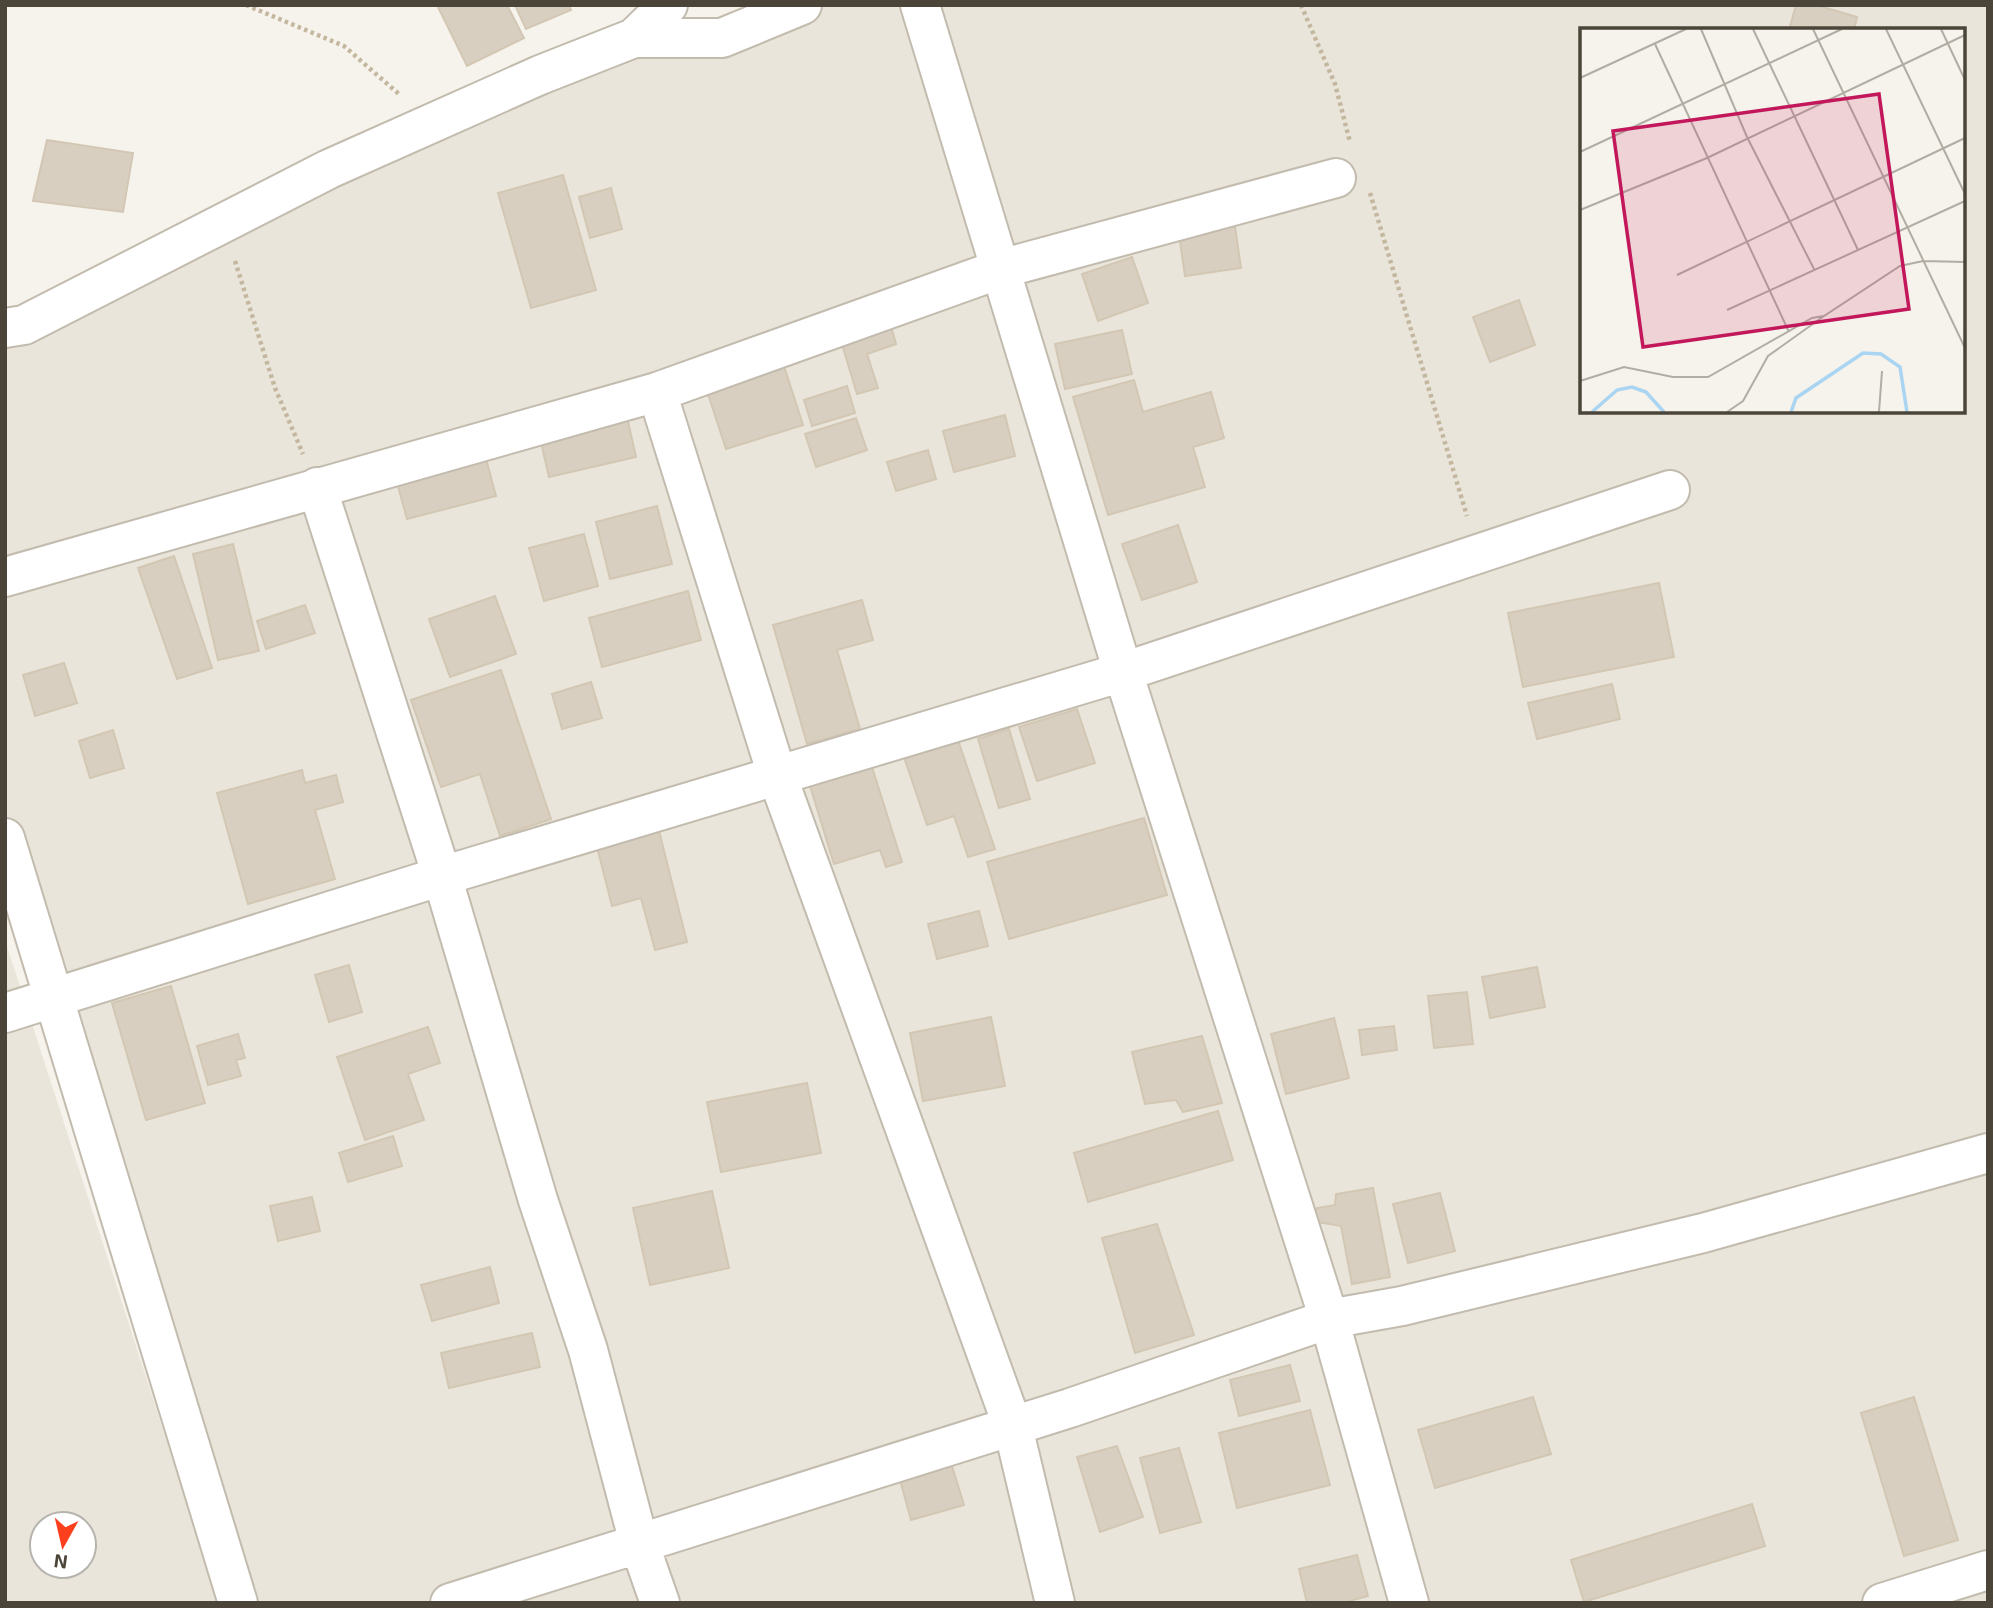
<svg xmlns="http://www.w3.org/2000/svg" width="1993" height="1608" viewBox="0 0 1993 1608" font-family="'Exo 2',sans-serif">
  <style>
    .residential { fill: #eae5da; fill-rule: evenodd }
    .building { fill: #d8cfc1; stroke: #d3c7b4; stroke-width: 2 }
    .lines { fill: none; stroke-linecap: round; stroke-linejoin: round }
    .minor-casing { stroke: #c2bbae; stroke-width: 42 }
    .path { stroke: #c4b79f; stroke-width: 4.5; stroke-dasharray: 3.5 3.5; stroke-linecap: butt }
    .minor { stroke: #fff; stroke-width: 38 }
    .inset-river { fill: none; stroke: #a9d4f2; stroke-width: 3.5 }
    .inset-road { fill: none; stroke: #b2ada4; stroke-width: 2 }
    .view { fill: #c2185b; fill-opacity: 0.15; stroke: #c2185b; stroke-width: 3.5 }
    .inset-edge { fill: none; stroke: #4b4439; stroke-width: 3.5 }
  </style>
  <rect width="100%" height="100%" fill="#f6f3ec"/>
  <path class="residential" d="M795,5H1988V1603H242L5,829V328L540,75ZM1582,30H1963V411H1582Z
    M5,940L219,1603H5ZM42,1524H84V1566H42Z"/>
  <path class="building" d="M437,5H507L524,38L467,66Z
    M515,5H569L571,10L526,29Z
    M1796,5H1816L1857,17L1854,30H1789Z
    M47,140L133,153L123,212L33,201Z
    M563,175L596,290L531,308L498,193Z
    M611,188L622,229L590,238L579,197Z
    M1234,220L1241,268L1185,276L1178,228Z
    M1132,257L1148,303L1098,321L1082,274Z
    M1519,300L1535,345L1490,362L1473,317Z
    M891,326L896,344L867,354L878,388L857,394L841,341Z
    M1122,330L1132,374L1065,389L1055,344Z
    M783,363L803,425L726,449L706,388Z
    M1134,380L1143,412L1211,392L1224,438L1193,447L1205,487L1108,515L1073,397Z
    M847,386L855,413L812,426L804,400Z
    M1005,415L1015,456L954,472L943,431Z
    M627,417L636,457L549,477L540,438Z
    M856,418L867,450L816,467L805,434Z
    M928,450L936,479L896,491L887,462Z
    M485,455L496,496L407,519L396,479Z
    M657,506L672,564L610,579L596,522Z
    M1178,525L1197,582L1142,600L1122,544Z
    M584,534L598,586L544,601L529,548Z
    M233,544L259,651L218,660L193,554Z
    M174,556L212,668L177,679L138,568Z
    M1659,583L1674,657L1523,687L1508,613Z
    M688,591L701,640L602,667L589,618Z
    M495,596L516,654L450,677L429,619Z
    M862,600L873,640L837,650L860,729L807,744L773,625Z
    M305,605L315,633L266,649L257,621Z
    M64,663L77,703L35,716L23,675Z
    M501,670L551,819L500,836L480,774L441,787L411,700Z
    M591,682L602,718L562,729L552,694Z
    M1612,684L1620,719L1537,739L1528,703Z
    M1077,709L1095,763L1037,781L1019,727Z
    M1009,729L1030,799L999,808L978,739Z
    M113,730L124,768L90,778L79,741Z
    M958,740L995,849L968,857L954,816L927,825L904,757Z
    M872,767L902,862L886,867L880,850L834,864L810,786Z
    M302,770L305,783L336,775L343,802L315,810L335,879L248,904L217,793Z
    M1144,818L1167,895L1009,939L987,862Z
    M659,831L687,942L655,950L641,898L612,906L597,847Z
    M979,911L988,946L937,959L928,924Z
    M349,965L362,1012L329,1022L315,975Z
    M1537,967L1545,1007L1490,1018L1482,977Z
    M171,986L205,1103L146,1120L112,1003Z
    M1467,992L1473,1044L1434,1048L1428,996Z
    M991,1017L1005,1086L923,1101L910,1033Z
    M1334,1018L1349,1078L1286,1094L1271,1034Z
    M1394,1026L1397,1050L1362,1055L1359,1030Z
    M428,1027L440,1063L408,1074L424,1120L365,1140L337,1057Z
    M238,1034L245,1058L236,1060L241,1076L208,1085L197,1046Z
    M1202,1036L1222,1103L1183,1112L1176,1100L1145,1104L1132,1052Z
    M807,1083L821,1153L721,1172L707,1102Z
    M1218,1111L1233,1160L1088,1202L1074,1153Z
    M393,1136L402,1166L348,1182L339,1153Z
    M1373,1188L1390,1277L1352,1284L1341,1226L1311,1221L1312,1209L1335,1205L1336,1194Z
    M712,1191L729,1268L650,1285L633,1208Z
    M1440,1193L1455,1251L1408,1263L1393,1204Z
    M312,1197L320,1231L278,1241L270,1206Z
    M1157,1224L1194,1335L1135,1353L1102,1238Z
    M490,1267L499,1303L432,1321L421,1285Z
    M532,1333L540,1367L449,1388L441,1353Z
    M1290,1365L1300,1401L1239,1416L1230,1380Z
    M1533,1397L1551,1454L1435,1488L1418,1430Z
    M1914,1397L1958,1540L1904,1556L1861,1413Z
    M1310,1410L1330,1485L1237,1508L1219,1433Z
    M1117,1446L1143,1517L1100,1532L1077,1457Z
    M1179,1448L1201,1522L1160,1533L1140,1458Z
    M952,1466L964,1505L911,1520L900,1480Z
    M1752,1504L1765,1546L1584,1602L1571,1560Z
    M1357,1555L1368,1596L1342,1603H1307L1299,1569Z"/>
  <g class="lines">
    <defs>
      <path id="minor" d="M920,5L1123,672L1329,1319L1409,1603
        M634,38L668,5
        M5,328L24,325L329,169L540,75L634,38H722L802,5
        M657,392L778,778L1013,1427L1055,1603
        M317,487L442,876L538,1200L588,1350L639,1543L660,1603
        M5,577L657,392L1000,269L1336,178
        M5,838L238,1603
        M5,1013L442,876L1123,672L1670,490
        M450,1603L1070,1408L1329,1319L1402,1306L1703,1233L1988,1153
        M1882,1603L1988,1570"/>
    </defs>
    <use href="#minor" class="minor-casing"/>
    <path class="path" d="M246,5L344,46L400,95
      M1301,5L1335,84L1350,142
      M1370,193L1467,516
      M235,261L275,388L303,454"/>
    <use href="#minor" class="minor"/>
  </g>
  <g transform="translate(1580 28)">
    <rect width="385" height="385" fill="#f6f3ec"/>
    <path class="inset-river" d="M12,384L37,362L52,359L66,364L84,384M211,384L216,370L283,325L301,326L320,339L327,384"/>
    <path class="inset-road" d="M121,1L167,109L234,241M173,1L278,222M233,1L385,320M306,1L385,166M361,1L385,52M75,16L209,304M0,50L106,1M0,124L262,1M0,182L127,130L385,7M97,247L385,110M147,282L385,173M0,353L44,339L93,349H128L232,290L244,288L320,238L343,233L385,234M147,384L163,373L188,328L244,288M299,384L302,343"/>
    <path class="view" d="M299,66L329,281L63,319L33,103Z"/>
    <rect width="385" height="385" class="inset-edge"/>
  </g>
  <rect width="1993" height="1608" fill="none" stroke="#4b4439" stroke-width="14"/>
  <g transform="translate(63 1545) rotate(188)"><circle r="33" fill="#ffffff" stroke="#b7b4b0" stroke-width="2"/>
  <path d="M0-5L12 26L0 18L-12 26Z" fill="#fc3f1d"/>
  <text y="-10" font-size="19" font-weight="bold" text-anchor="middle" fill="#4b4439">N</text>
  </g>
</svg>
